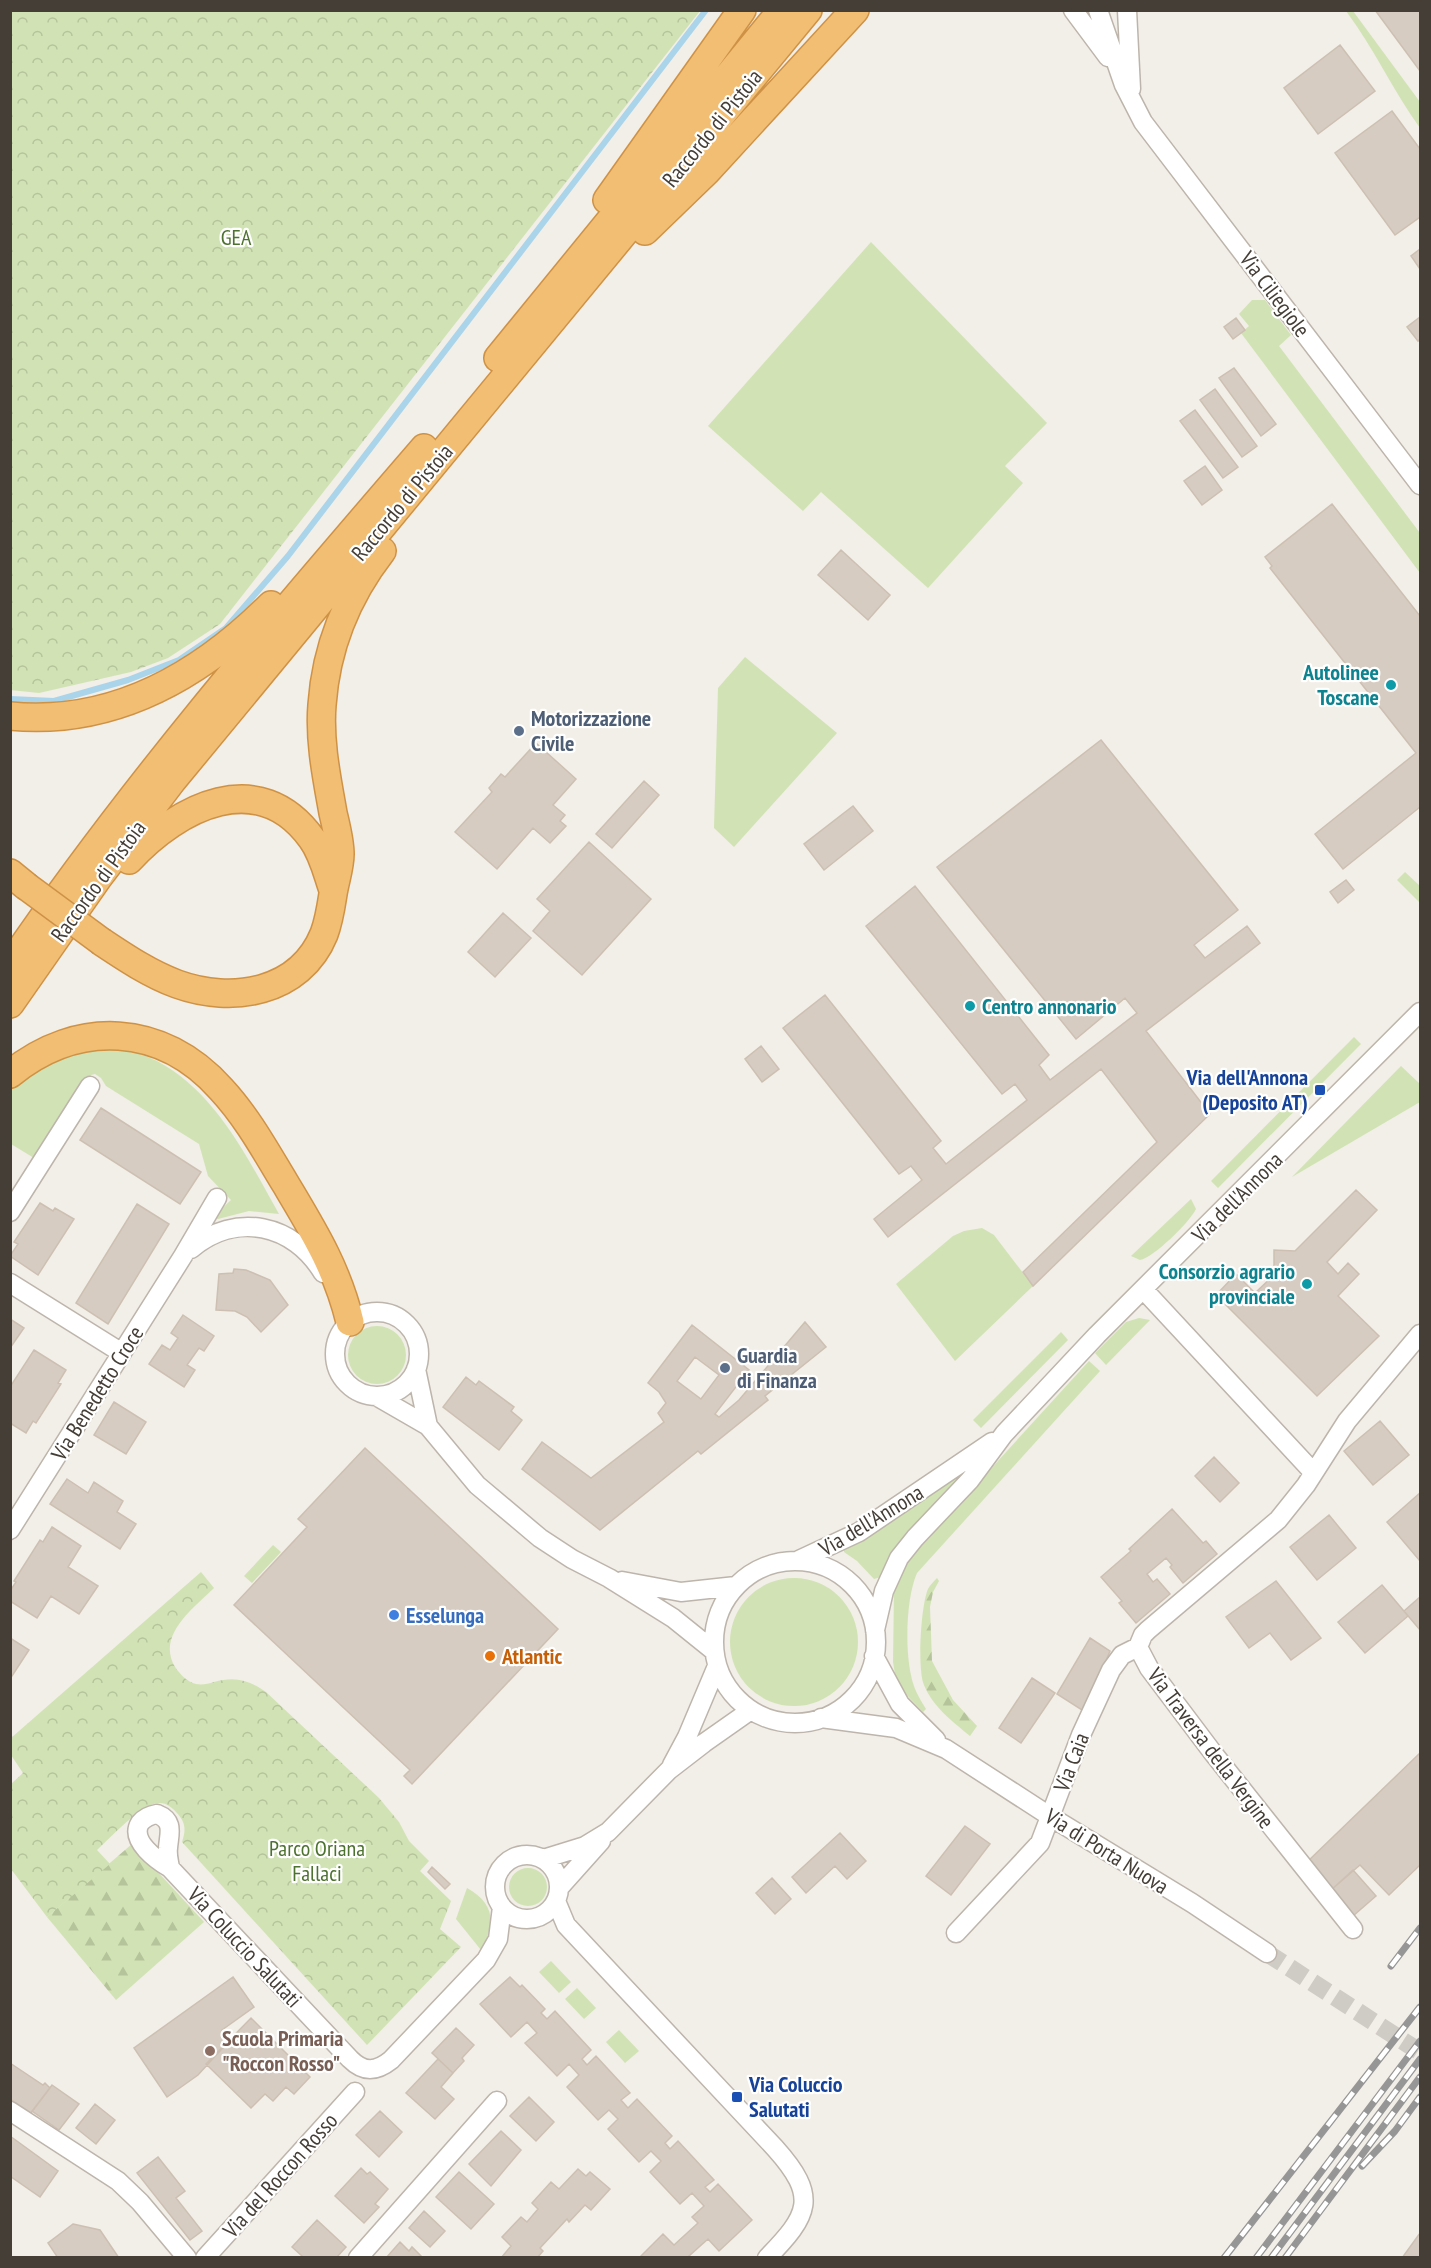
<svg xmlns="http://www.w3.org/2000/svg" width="1431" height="2268" viewBox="0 0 1431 2268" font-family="'PT Sans Narrow',sans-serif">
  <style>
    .green { fill: #d1e3b4 }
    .forest { fill: url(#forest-firs) }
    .park { fill: url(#park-crowns) }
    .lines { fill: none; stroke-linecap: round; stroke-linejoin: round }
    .stream { stroke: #a9d4ea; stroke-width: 6 }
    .building { fill: #d6ccc1; stroke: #cdc0b2; stroke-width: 1.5; fill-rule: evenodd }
    .minor-tunnel { stroke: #cfcbc5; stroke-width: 18; stroke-dasharray: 18 9; stroke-linecap: butt }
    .minor-casing { stroke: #bdb5ab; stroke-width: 21 }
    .highway-casing { stroke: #cf9245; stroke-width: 30 }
    .minor { stroke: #fff; stroke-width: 18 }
    .highway { stroke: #f1be74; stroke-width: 27 }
    .rail-casing { stroke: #969696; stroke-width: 7 }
    .rail { stroke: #fff; stroke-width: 4.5; stroke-dasharray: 14; stroke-linecap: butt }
    .highway-bridge-casing { stroke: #cf9245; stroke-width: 30; stroke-linecap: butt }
    .highway-bridge { stroke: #f1be74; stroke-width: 27 }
    .culture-dot { fill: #0f9aa8; stroke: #fff; stroke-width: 2 }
    .service-dot { fill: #5c6f8a; stroke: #fff; stroke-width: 2 }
    .transit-dot { fill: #1a4fb4; stroke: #fff; stroke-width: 2 }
    .shop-dot { fill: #3f7fe0; stroke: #fff; stroke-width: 2 }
    .food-dot { fill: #e8710a; stroke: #fff; stroke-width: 2 }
    .education-dot { fill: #8d6e63; stroke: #fff; stroke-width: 2 }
    .labels { text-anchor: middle; stroke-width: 4.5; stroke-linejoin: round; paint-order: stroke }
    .street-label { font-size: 22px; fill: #453e37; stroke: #fff }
    .park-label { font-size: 22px; fill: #4d712f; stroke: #fff }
    .culture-label { font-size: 22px; font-weight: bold; fill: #0d838f; stroke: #fff; text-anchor: end }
    .service-label { font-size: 22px; font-weight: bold; fill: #4e5e75; stroke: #fff; text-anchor: start }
    .transit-label { font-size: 22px; font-weight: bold; fill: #164399; stroke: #fff; text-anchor: end }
    .shop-label { font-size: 22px; font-weight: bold; fill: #366cbe; stroke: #fff; text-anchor: start }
    .food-label { font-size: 22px; font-weight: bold; fill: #c56008; stroke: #fff; text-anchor: start }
    .education-label { font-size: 22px; font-weight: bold; fill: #785e54; stroke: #fff; text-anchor: start }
  </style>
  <defs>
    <pattern id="forest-firs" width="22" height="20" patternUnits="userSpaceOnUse" patternTransform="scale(1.5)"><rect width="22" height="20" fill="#d1e3b4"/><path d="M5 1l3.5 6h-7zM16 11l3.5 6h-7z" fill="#b5c49b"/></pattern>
    <pattern id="park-crowns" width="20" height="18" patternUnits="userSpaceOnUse" patternTransform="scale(1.5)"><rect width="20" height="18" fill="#d1e3b4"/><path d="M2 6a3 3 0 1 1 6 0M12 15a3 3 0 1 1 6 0" fill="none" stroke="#b5c49b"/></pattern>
  </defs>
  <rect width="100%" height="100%" fill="#f2eee8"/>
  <path class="green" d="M1346,11H1353L1420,102V128C1393,91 1374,48 1346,11Z
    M871,242L1047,423L1005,466L1023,483L928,588L821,492L803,511L708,426Z
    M1252,300H1265L1291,335L1279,346L1420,533V573L1241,333L1249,326L1239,314Z
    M745,657L837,733L734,847L714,828L718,688Z
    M1405,872L1420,886V903L1397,880Z
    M1354,1037L1361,1044L1218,1188L1211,1181Z
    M123,1048C135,1052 147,1056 157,1061C216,1092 248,1159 279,1214L249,1211L218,1219L214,1218V1216L231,1200L208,1176L199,1144L106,1086L101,1078L95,1074L91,1075L34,1158L11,1144V1086L62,1053Z
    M1401,1066L1420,1084V1102L1292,1177Z
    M1191,1199L1196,1209C1190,1222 1153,1258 1140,1260L1131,1256Z
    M982,1228L994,1235L1033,1286L955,1361L896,1284L953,1236L964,1231Z
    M1139,1318L1150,1320L1106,1365L1095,1353L1126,1322Z
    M348 1355a29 29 0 1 1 58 0a29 29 0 1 1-58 0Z
    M1061,1332L1068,1340L981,1428L973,1420Z
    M1089,1361L1100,1371L917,1573C906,1598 905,1648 911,1675C913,1687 919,1698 926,1709L923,1712L903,1691L895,1674L893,1662L894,1590L900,1572L914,1553Z
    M963,1468L966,1472L893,1553L881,1577L874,1579L857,1561L844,1552V1547Z
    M273,1545L281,1552L252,1583L244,1576Z
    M730 1642a64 64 0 1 1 128 0a64 64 0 1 1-128 0Z
    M509 1887a19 19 0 1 1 38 0a19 19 0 1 1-38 0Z
    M467,1888C495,1904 496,1923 481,1950L456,1919Z
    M551,1961L571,1982L559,1993L539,1972Z
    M577,1988L596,2008L584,2019L565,1999Z
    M619,2030L639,2051L625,2063L606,2042Z"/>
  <path class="forest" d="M937,1578L939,1581L933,1592L930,1607L932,1661L953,1700L977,1726L970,1736C952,1721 933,1707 924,1685C917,1669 921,1605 928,1589C930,1585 934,1581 937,1578Z
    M132,1844L204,1922L116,2000L47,1917Z"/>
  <path class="park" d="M11,10H700V11L220,624L168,658L131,672L39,693L10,690Z
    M201,1572L214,1588C194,1608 156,1635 175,1667C180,1674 187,1682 196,1684C202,1685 208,1684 214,1682C235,1676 249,1680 266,1692L379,1798L399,1822L409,1841L429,1861L420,1871L451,1901L440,1929L461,1947L367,2045L182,1842C186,1830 186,1822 176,1812C173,1808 166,1803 160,1803C144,1801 109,1839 97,1850L110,1864L47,1917L11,1869V1784L23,1773L11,1755V1738Z"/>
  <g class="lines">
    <path class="stream" d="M10,699L54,701L128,680L179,660L226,628L288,556L706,10"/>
  </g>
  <path class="building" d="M1375,10H1420V71Z
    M1340,45L1375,91L1318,134L1284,88Z
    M1392,111L1420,149V217L1395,235L1335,153Z
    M1420,249V269L1411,256Z
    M1420,317V339L1418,341L1407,327Z
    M1236,318L1245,330L1233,339L1224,327Z
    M1234,368L1276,424L1261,436L1219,378Z
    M1215,389L1257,446L1242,457L1200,400Z
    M1195,410L1238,467L1223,478L1180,421Z
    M1205,466L1222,490L1202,505L1184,481Z
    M1332,504L1420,616V807L1343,869L1315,834L1416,753L1270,568L1272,566L1265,557Z
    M841,550L890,595L868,620L818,575Z
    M1101,740L1238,910L1194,945L1205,958L1247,926L1260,943L1146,1031L1210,1114L1033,1286L1023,1272L1157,1142L1101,1069L888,1237L874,1219L922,1180L911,1166L899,1174L783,1028L825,995L941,1141L933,1148L946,1164L1027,1100L1015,1084L1002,1094L866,926L915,886L1049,1055L1039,1065L1050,1080L1137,1013L1125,998L1076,1039L937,867Z
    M536,743L576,779L553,805L565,815L560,821L566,826L550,843L533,828L497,869L455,832L492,792L489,788L501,774L505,777Z
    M644,781L659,795L612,848L596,834Z
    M853,806L873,831L824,870L804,844Z
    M589,842L651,899L582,975L533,931L550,911L537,899Z
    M1346,880L1354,890L1338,903L1330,892Z
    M503,913L531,938L495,977L468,952Z
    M761,1046L779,1069L762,1082L745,1059Z
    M101,1108L201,1172L180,1204L80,1140Z
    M1356,1190L1377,1210L1327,1262L1338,1274L1348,1263L1359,1274L1338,1296L1379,1336L1317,1396L1216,1295L1236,1274L1255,1293L1274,1275V1250L1295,1251Z
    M40,1203L53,1211L55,1208L74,1219L38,1275L10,1256L18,1244L14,1242Z
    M137,1204L169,1224L108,1324L76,1303Z
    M234,1269L246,1270L270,1280L288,1305L261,1332L247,1317L235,1311L216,1310L219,1274L233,1273Z
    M183,1315L214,1336L204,1351L199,1348L187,1365L195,1370L184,1387L149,1364L162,1345L170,1350L178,1338L171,1333Z
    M10,1319L24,1328L10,1348Z
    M805,1322L826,1347L765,1396L768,1400L701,1454L698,1451L600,1530L522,1469L542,1442L591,1478L664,1422L658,1413L666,1403L659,1392L648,1383L692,1325L749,1370L715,1414L719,1417L739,1400ZM695,1357L719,1375L701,1399L677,1381Z
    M34,1350L66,1370L58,1383L61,1384L36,1423L33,1421L26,1433L10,1423V1387Z
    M466,1377L476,1385L479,1381L514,1407L511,1411L522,1420L499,1450L443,1407Z
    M114,1402L146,1422L126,1454L94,1435Z
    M1380,1421L1409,1455L1373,1485L1344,1451Z
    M365,1448L558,1629L412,1784L404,1776L410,1770L234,1605L307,1527L298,1519Z
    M1214,1457L1239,1483L1220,1502L1195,1476Z
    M67,1479L88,1493L94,1482L123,1501L117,1512L136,1524L120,1549L50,1504Z
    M1420,1493V1561L1387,1522Z
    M1172,1509L1203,1543L1206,1541L1217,1554L1183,1583L1170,1567L1172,1565L1166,1558L1147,1574L1153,1582L1157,1579L1170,1594L1136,1623L1119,1603L1122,1601L1101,1577L1131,1551L1129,1549Z
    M1329,1515L1356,1548L1317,1580L1290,1547Z
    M52,1527L81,1546L68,1567L98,1586L79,1614L51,1596L37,1618L10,1601V1591L16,1582L14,1581L40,1540L43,1542Z
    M1276,1581L1321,1638L1291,1660L1270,1633L1249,1648L1226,1617Z
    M1382,1585L1408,1616L1365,1653L1338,1622Z
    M1420,1597V1630L1404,1611Z
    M10,1638L29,1650L10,1679Z
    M1090,1638L1110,1651L1085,1712L1057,1694Z
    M1032,1678L1055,1693L1021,1743L999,1728Z
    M1420,1753V1865L1389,1895L1360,1865L1331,1890L1306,1863Z
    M965,1826L990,1844L951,1895L926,1876Z
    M840,1833L866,1861L847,1879L835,1866L806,1893L792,1877Z
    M432,1867L450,1884L445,1889L428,1872Z
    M1353,1870L1376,1896L1353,1916L1330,1891Z
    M772,1878L791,1899L775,1914L756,1893Z
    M233,1977L254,2007L222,2030L231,2039L198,2075L167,2097L134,2048Z
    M510,1977L520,1987L522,1985L545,2009L541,2013L547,2019L555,2011L591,2050L582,2059L587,2065L596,2056L630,2093L621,2100L628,2108L637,2099L672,2136L665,2143L670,2149L678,2141L714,2180L705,2187L710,2192L718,2184L752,2220L719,2251L708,2239L689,2256L690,2258H639L663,2234L674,2245L698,2223L692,2217L704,2206L692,2193L680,2204L650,2172L661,2161L651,2151L639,2162L608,2129L618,2119L609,2110L598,2120L567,2087L579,2075L569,2064L557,2076L525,2043L537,2033L527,2022L511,2037L480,2004Z
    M251,2018L310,2077L294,2094L286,2087L273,2101L265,2094L251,2108L206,2064Z
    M456,2028L474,2045L462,2058L464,2061L453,2073L432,2053Z
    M438,2059L453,2073L441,2087L454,2099L435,2119L406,2093Z
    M10,2063L43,2085L45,2083L50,2088L31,2113L10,2099Z
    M52,2085L79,2104L59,2130L32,2111Z
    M529,2097L554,2122L536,2141L510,2116Z
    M95,2104L115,2120L96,2144L76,2128Z
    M380,2111L402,2132L379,2157L356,2135Z
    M501,2131L521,2150L491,2186L469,2164Z
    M10,2136L58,2171L40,2197L10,2176Z
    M158,2157L185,2191L176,2198L202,2231L190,2240L137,2173Z
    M361,2168L367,2174L370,2172L388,2189L375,2204L379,2207L364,2223L335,2196Z
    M578,2169L586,2176L590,2172L610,2189L591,2210L585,2205L569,2222L567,2219L540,2248L543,2251L537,2258H501L511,2246L502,2237L521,2217L527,2222L538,2209L532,2203L551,2182L559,2189Z
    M459,2172L494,2204L471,2229L436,2197Z
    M424,2211L445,2231L430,2247L409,2228Z
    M317,2220L346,2247L336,2258H301L302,2256L292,2247Z
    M73,2224L100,2230L119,2258H58L48,2243Z
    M1420,2233V2258H1402Z
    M400,2242L409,2251L412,2247L423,2258H386Z"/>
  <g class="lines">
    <path class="minor-tunnel" d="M1267,1953L1420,2052"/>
    <defs>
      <path id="minor" d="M1073,10L1108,57
        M1098,10L1124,85L1143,122L1420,485
        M1127,10L1131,89
        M10,1212L90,1086
        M191,1249C236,1211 294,1224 323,1273
        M10,1283L122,1353
        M1143,1289L1313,1472
        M335 1354a42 42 0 1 1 84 0a42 42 0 1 1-84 0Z
        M416,1369L428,1426L477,1485L540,1538L572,1559L609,1578L673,1618L714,1651
        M376,1396L428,1426
        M10,1530L183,1256L217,1198
        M799,1560L859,1532L992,1442
        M714 1642a81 81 0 1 1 162 0a81 81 0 1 1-162 0Z
        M622,1581L681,1592L736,1586
        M875,1630L884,1591L899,1558L915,1538L970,1480L1004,1434L1097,1335L1420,1012
        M874,1656L900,1704L936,1740
        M821,1718L896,1728L946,1749L1051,1817L1192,1903L1267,1953
        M672,1765L687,1737L717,1666
        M157,1814C175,1821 169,1834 168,1848C167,1855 169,1861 170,1868C158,1861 129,1841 140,1823C145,1817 151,1815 157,1814Z
        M495 1887a32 32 0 1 1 64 0a32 32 0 1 1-64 0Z
        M543,1859L585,1846L608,1832L669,1770L704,1743L751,1710
        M170,1868L350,2059C364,2073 376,2072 391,2060L486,1960L498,1939L502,1907
        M559,1888L601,1841
        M556,1901L566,1925L775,2148C819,2197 809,2215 767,2258
        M1353,1929L1213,1753L1149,1668L1138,1647L1143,1635L1148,1630L1278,1520L1306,1485L1347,1421L1420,1334
        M956,1933L1040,1843L1081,1735L1111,1670L1122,1655L1138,1647
        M10,2111L118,2181L140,2202L187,2258
        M205,2258L355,2092
        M358,2258L497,2101"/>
      <path id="highway" d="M607,200L742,10
        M645,231L706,172L855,10
        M498,358L782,10
        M10,716C114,726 200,676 271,605
        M129,860C178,807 259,765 312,839C323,854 327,873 333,890
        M10,873L26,886
        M102,942C126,958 150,974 177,984C232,1004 300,993 324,934C329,921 331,907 333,894C335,881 340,867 340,854C340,841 336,826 333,813C327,779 319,741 322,705C326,648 347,596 382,551
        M10,965C134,783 281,614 424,448
        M10,1004L98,878L172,781L808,10
        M10,1074C78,1019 162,1023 221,1089C247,1117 265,1150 285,1183C313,1230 337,1268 350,1322"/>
    </defs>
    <use href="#minor" class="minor-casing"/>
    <use href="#highway" class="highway-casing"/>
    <use href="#minor" class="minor"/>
    <use href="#highway" class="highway"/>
    <defs>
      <path id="rail" d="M1391,1966L1420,1928
        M1362,2166L1395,2131L1420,2097
        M1224,2258L1420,2007
        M1256,2258L1420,2041
        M1271,2258L1420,2059
        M1285,2258L1420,2077"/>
    </defs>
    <use href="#rail" class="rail-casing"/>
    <use href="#rail" class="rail"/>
    <defs>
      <path id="highway-bridge" d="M26,886L102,942"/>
    </defs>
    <use href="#highway-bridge" class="highway-bridge-casing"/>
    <use href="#highway-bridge" class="highway-bridge"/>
  </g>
  <g class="culture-dot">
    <circle cx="1391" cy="685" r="6"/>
    <circle cx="970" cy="1006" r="6"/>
    <circle cx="1307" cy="1284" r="6"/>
  </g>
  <g class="service-dot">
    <circle cx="519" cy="731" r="6"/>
    <circle cx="725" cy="1368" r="6"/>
  </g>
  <g class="transit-dot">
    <rect x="1314" y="1084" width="12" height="12" rx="3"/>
    <rect x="731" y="2091" width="12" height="12" rx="3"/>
  </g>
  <circle class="shop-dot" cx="394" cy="1615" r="6"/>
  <circle class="food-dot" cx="490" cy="1656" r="6"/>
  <circle class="education-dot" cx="210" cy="2051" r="6"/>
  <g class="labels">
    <g class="street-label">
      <text transform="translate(712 128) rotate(-51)" y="8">Raccordo di Pistoia</text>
      <text transform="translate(1275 294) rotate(53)" y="8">Via Ciliegiole</text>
      <text transform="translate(402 502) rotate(-50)" y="8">Raccordo di Pistoia</text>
      <text transform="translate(98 881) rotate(-54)" y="8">Raccordo di Pistoia</text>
      <text transform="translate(1237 1197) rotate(-45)" y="8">Via dell'Annona</text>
      <text transform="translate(97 1393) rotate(-58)" y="8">Via Benedetto Croce</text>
      <text transform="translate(871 1520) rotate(-31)" y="8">Via dell'Annona</text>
      <text transform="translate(1211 1748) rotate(53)" y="8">Via Traversa della Vergine</text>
      <text transform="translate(1071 1762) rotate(-69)" y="8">Via Caia</text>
      <text transform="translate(1107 1851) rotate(32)" y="8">Via di Porta Nuova</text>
      <text transform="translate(245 1947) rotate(47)" y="8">Via Coluccio Salutati</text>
      <text transform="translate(280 2175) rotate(-48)" y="8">Via del Roccon Rosso</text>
    </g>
    <g class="park-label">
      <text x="236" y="245">GEA</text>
      <text x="317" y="1856">Parco Oriana<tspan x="317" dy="25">Fallaci</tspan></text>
    </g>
    <g class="culture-label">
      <text x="1379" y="680">Autolinee<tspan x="1379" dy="25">Toscane</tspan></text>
      <text x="982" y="1014" text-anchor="start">Centro annonario</text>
      <text x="1295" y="1279">Consorzio agrario<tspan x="1295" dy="25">provinciale</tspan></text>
    </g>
    <g class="service-label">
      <text x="531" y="726">Motorizzazione<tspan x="531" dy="25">Civile</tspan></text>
      <text x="737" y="1363">Guardia<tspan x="737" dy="25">di Finanza</tspan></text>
    </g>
    <g class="transit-label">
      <text x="1308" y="1085">Via dell'Annona<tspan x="1308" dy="25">(Deposito AT)</tspan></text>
      <text x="749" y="2092" text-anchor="start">Via Coluccio<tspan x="749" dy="25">Salutati</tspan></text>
    </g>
    <g class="shop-label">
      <text x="406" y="1623">Esselunga</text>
    </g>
    <g class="food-label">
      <text x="502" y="1664">Atlantic</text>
    </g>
    <g class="education-label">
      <text x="222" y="2046">Scuola Primaria<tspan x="222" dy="25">"Roccon Rosso"</tspan></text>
    </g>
  </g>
  <rect width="1431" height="2268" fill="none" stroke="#453e37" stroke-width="24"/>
</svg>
